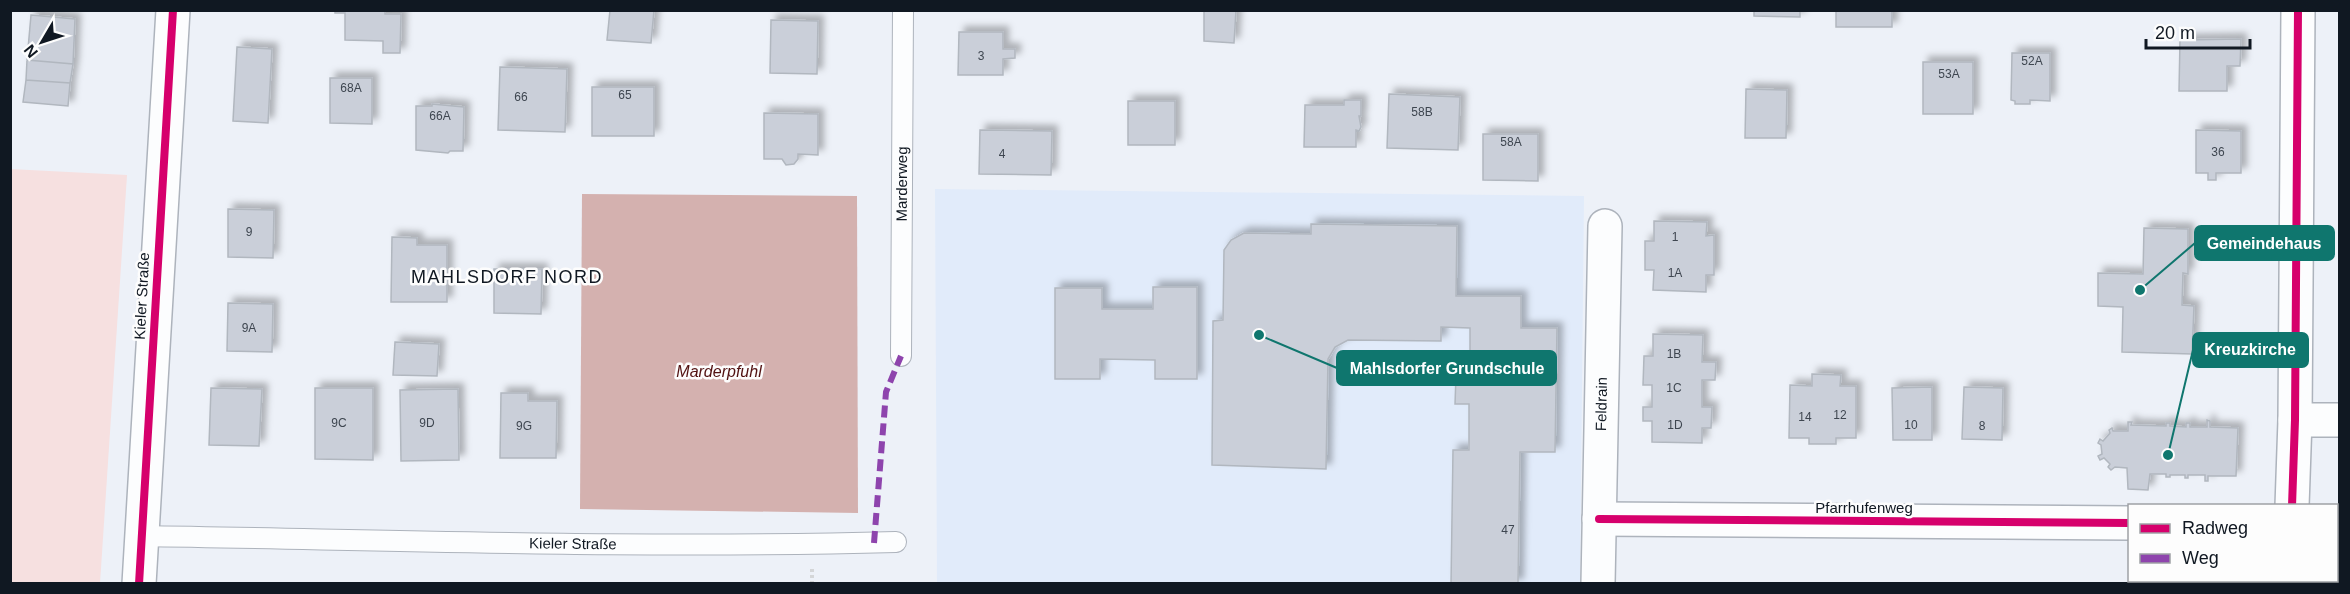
<svg xmlns="http://www.w3.org/2000/svg" width="2350" height="594" viewBox="0 0 2350 594" font-family="Helvetica,sans-serif">
  <style>
    .built { fill: #e1ebfa }
    .green { fill: #f6e0e0 }
    .water { fill: #d4b1af }
    .building { fill: #cacfd9; stroke: #b1b7bf; stroke-width: 1.5; filter: url(#shadow) }
    .lines { fill: none; stroke-linecap: round; stroke-linejoin: round }
    .lane-casing { stroke: #adb3bc; stroke-width: 22 }
    .street-casing { stroke: #adb3bc; stroke-width: 36 }
    .path { stroke: #d4d6d8; stroke-width: 4; stroke-dasharray: 3 3; stroke-linecap: butt }
    .lane { stroke: #fcfdfe; stroke-width: 20 }
    .street { stroke: #fcfdfe; stroke-width: 33 }
    .quiet { stroke: #8e44ad; stroke-width: 6; stroke-dasharray: 12 6; stroke-linecap: butt }
    .cycleway-casing { stroke: #fdfdfd; stroke-width: 11 }
    .cycleway { stroke: #d6006c; stroke-width: 8 }
    .labels { text-anchor: middle; stroke-width: 5; stroke-linejoin: round; paint-order: stroke }
    .number-label { font-size: 12px; fill: #3e4650 }
    .street-label { font-size: 15px; fill: #101822; stroke: #fdfdfd }
    .water-label { font-size: 16px; font-style: italic; fill: #521212; stroke: #fdfdfd }
    .quarter-label { font-size: 18px; letter-spacing: 1.5px; fill: #101822; stroke: #fdfdfd }
    .leader { fill: none; stroke: #0f766e; stroke-width: 2 }
    .callout-dot { fill: #0f766e; stroke: #fdfdfd; stroke-width: 2 }
    .callout { fill: #0f766e; stroke: #0f766e; stroke-width: 2 }
    .callout-label { font-size: 16px; text-anchor: middle; font-weight: bold; fill: #fff }
  </style>
  <defs>
    <filter id="shadow"><feDropShadow dx="5.5" dy="-5.5" stdDeviation="3" flood-color="#0004"/></filter>
  </defs>
  <rect width="100%" height="100%" fill="#edf1f8"/>
  <path class="built" d="M935,189L1584,196L1580,583H937Z"/>
  <path class="green" d="M10,169L127,175L100,583H11Z"/>
  <path class="water" d="M582,194L857,196L858,513L580,509Z"/>
  <path class="building" d="M335,10H385V14H401L400,53H383V41L345,40V13H335Z
    M610,10H654L651,43L607,40Z
    M1204,10H1236L1234,43L1204,41Z
    M1754,10H1800V17L1754,16Z
    M1836,10H1892V27H1836Z
    M31,15L75,19L73,64L27,60Z
    M771,20L818,21L817,74L770,73Z
    M959,32H1003V49H1015V58L1003,59V75H958Z
    M2241,39L2240,66H2227V91H2179L2180,40Z
    M237,47L272,49L268,123L233,121Z
    M2012,53H2050V101L2030,100V104H2015V101L2011,100Z
    M27,60L73,64L70,83L26,80Z
    M1923,62H1973V114H1923Z
    M500,67L567,69L565,132L498,130Z
    M330,78H372V124L330,123Z
    M26,80L70,83L68,106L23,102Z
    M592,87H654V136H592Z
    M1746,89L1787,90L1786,138H1745Z
    M1389,94L1460,97L1458,150L1387,148Z
    M1344,100H1361V116H1359L1361,127L1359,131L1356,130V147H1304L1305,105H1344Z
    M1128,101H1175V145H1128Z
    M432,104L464,107L463,151H450L448,153L416,150V106H432Z
    M764,113L818,114V155L798,154V159L794,164L786,165L782,159H764Z
    M980,130L1052,131L1051,175L979,174Z
    M2196,130L2241,131V173H2216V180H2208V173H2196Z
    M1483,134H1538V181L1483,180Z
    M228,209L274,210L273,258L228,257Z
    M1654,221L1707,222L1706,236L1714,235V275H1706V292L1653,290L1654,270H1645V241H1654Z
    M1311,224L1457,226L1456,296H1521V328H1557L1555,452H1520L1518,584H1451L1453,450H1469V404H1455L1456,376L1470,377V328L1441,327V341L1348,340L1335,347L1328,359L1326,469L1212,465L1213,321L1223,320L1224,250L1231,240L1244,233L1311,234Z
    M2144,228L2188,229V274L2183,273L2182,305L2194,306L2192,354L2122,352L2123,307L2098,306V273L2143,274Z
    M392,237L417,238V245H447V302H391Z
    M494,269H542L541,314L494,313Z
    M1153,287H1197V379H1155V360L1100,359V379H1055V288H1102V309H1153Z
    M228,303L273,304L272,352L227,351Z
    M1653,334L1703,335L1702,362H1716L1715,380H1702V407H1712L1711,428H1702V443L1652,442V421H1643V407H1652V385H1643L1644,356H1653Z
    M395,342L439,344L437,376L393,375Z
    M1812,374L1841,375L1840,386H1856V438H1836V444H1809V438H1789L1790,385L1812,386Z
    M1932,387V440H1893L1892,388Z
    M1964,387L2003,388L2002,440L1962,439Z
    M211,388L262,389L259,446L209,445Z
    M315,388H373V460L315,459Z
    M458,389L459,460L401,461L400,390Z
    M501,393H528V401H557L556,458H500Z
    M2207,420L2210,421V427L2238,428L2236,476H2208V481H2205V475H2188V478H2185V475H2170V477H2166V474H2150L2148,490L2128,489L2127,468L2115,467L2111,470L2108,467L2110,464L2104,458L2100,460L2098,456L2102,454L2101,445L2098,443L2100,439L2103,441L2110,433L2109,430L2112,428L2113,431H2128V422H2132L2131,425L2166,426V423H2170V426L2186,427V423H2190V427H2207Z"/>
  <g class="lines">
    <defs>
      <g id="lane">
        <path id="s1" d="M901,356L903,10"/>
        <path id="s2" d="M141,536C393,540 645,549 896,542"/>
      </g>
      <g id="street">
        <path d="M2295,420H2340"/>
        <path d="M2292,506L2295,420L2298,10"/>
        <path d="M1599,519L2130,523"/>
        <path d="M139,584L173,10"/>
        <path id="s3" d="M1598,584L1605,226"/>
        <path d="M2289,584V580"/>
      </g>
    </defs>
    <use href="#lane" class="lane-casing"/>
    <use href="#street" class="street-casing"/>
    <path class="path" d="M2336,567H2340
      M812,584V569"/>
    <use href="#lane" class="lane"/>
    <use href="#street" class="street"/>
    <path class="quiet" d="M874,543L886,392L901,356"/>
    <defs>
      <path id="cycleway" d="M2292,506L2295,420L2298,10
        M1599,519L2130,523
        M139,584L173,10"/>
    </defs>
    <use href="#cycleway" class="cycleway-casing"/>
    <use href="#cycleway" class="cycleway"/>
  </g>
  <g class="labels">
    <g class="number-label">
      <text x="981" y="60">3</text>
      <text x="2032" y="65">52A</text>
      <text x="1949" y="78">53A</text>
      <text x="351" y="92">68A</text>
      <text x="625" y="99">65</text>
      <text x="521" y="101">66</text>
      <text x="1422" y="116">58B</text>
      <text x="440" y="120">66A</text>
      <text x="1511" y="146">58A</text>
      <text x="2218" y="156">36</text>
      <text x="1002" y="158">4</text>
      <text x="249" y="236">9</text>
      <text x="1675" y="241">1</text>
      <text x="1675" y="277">1A</text>
      <text x="249" y="332">9A</text>
      <text x="1674" y="358">1B</text>
      <text x="1674" y="392">1C</text>
      <text x="1840" y="419">12</text>
      <text x="1805" y="421">14</text>
      <text x="339" y="427">9C</text>
      <text x="427" y="427">9D</text>
      <text x="1675" y="429">1D</text>
      <text x="1911" y="429">10</text>
      <text x="524" y="430">9G</text>
      <text x="1982" y="430">8</text>
      <text x="1508" y="534">47</text>
    </g>
    <g class="street-label">
      <text dy="5" stroke="none"><textPath href="#s1" startOffset="172">Marderweg</textPath></text>
      <text transform="translate(142 296) rotate(-87)" y="5">Kieler Straße</text>
      <text dy="5" stroke="none"><textPath href="#s3" startOffset="180">Feldrain</textPath></text>
      <text x="1864" y="513">Pfarrhufenweg</text>
      <text dy="5" stroke="none"><textPath href="#s2" startOffset="432">Kieler Straße</textPath></text>
    </g>
    <g class="water-label">
      <text x="719" y="377">Marderpfuhl</text>
    </g>
    <g class="quarter-label">
      <text x="507" y="283">MAHLSDORF NORD</text>
    </g>
  </g>
  <path class="leader" d="M2140 290L2195 243M2168 455L2193 350M1259 335L1337 368"/>
  <g class="callout-dot">
    <circle cx="2140" cy="290" r="6"/>
    <circle cx="2168" cy="455" r="6"/>
    <circle cx="1259" cy="335" r="6"/>
  </g>
  <g class="callout">
    <rect x="2195" y="226" width="139" height="34" rx="6"/>
    <rect x="2193" y="333" width="115" height="34" rx="6"/>
    <rect x="1337" y="351" width="219" height="34" rx="6"/>
  </g>
  <g class="callout-label">
    <text x="2264" y="249">Gemeindehaus</text>
    <text x="2250" y="355">Kreuzkirche</text>
    <text x="1447" y="374">Mahlsdorfer Grundschule</text>
  </g>
  <rect width="2350" height="594" fill="none" stroke="#101822" stroke-width="24"/>
  <rect x="2128" y="504" width="210" height="78" fill="#fdfdfd" stroke="#9ea1a5" stroke-width="1.5"/>
  <rect x="2140" y="524" width="30" height="9" fill="#d6006c" stroke="#9ea1a5" stroke-width="1.5"/>
  <text x="2182" y="534" font-size="18" fill="#101822">Radweg</text>
  <rect x="2140" y="554" width="30" height="9" fill="#8e44ad" stroke="#9ea1a5" stroke-width="1.5"/>
  <text x="2182" y="564" font-size="18" fill="#101822">Weg</text>
  <g transform="translate(42 42) rotate(231)" stroke="#fdfdfd" stroke-width="4.5" paint-order="stroke">
  <path d="M0-4.5L10 22L0 15L-10 22Z" fill="#101822"/>
  <text y="-9" font-size="16" font-weight="bold" text-anchor="middle" fill="#101822">N</text>
  </g>
  <path d="M2146 39v9h104v-9" fill="none" stroke="#101822" stroke-width="3"/>
  <text x="2155" y="39" font-size="18" fill="#101822" stroke="#fdfdfd" stroke-width="4.5" paint-order="stroke">20 m</text>
</svg>
